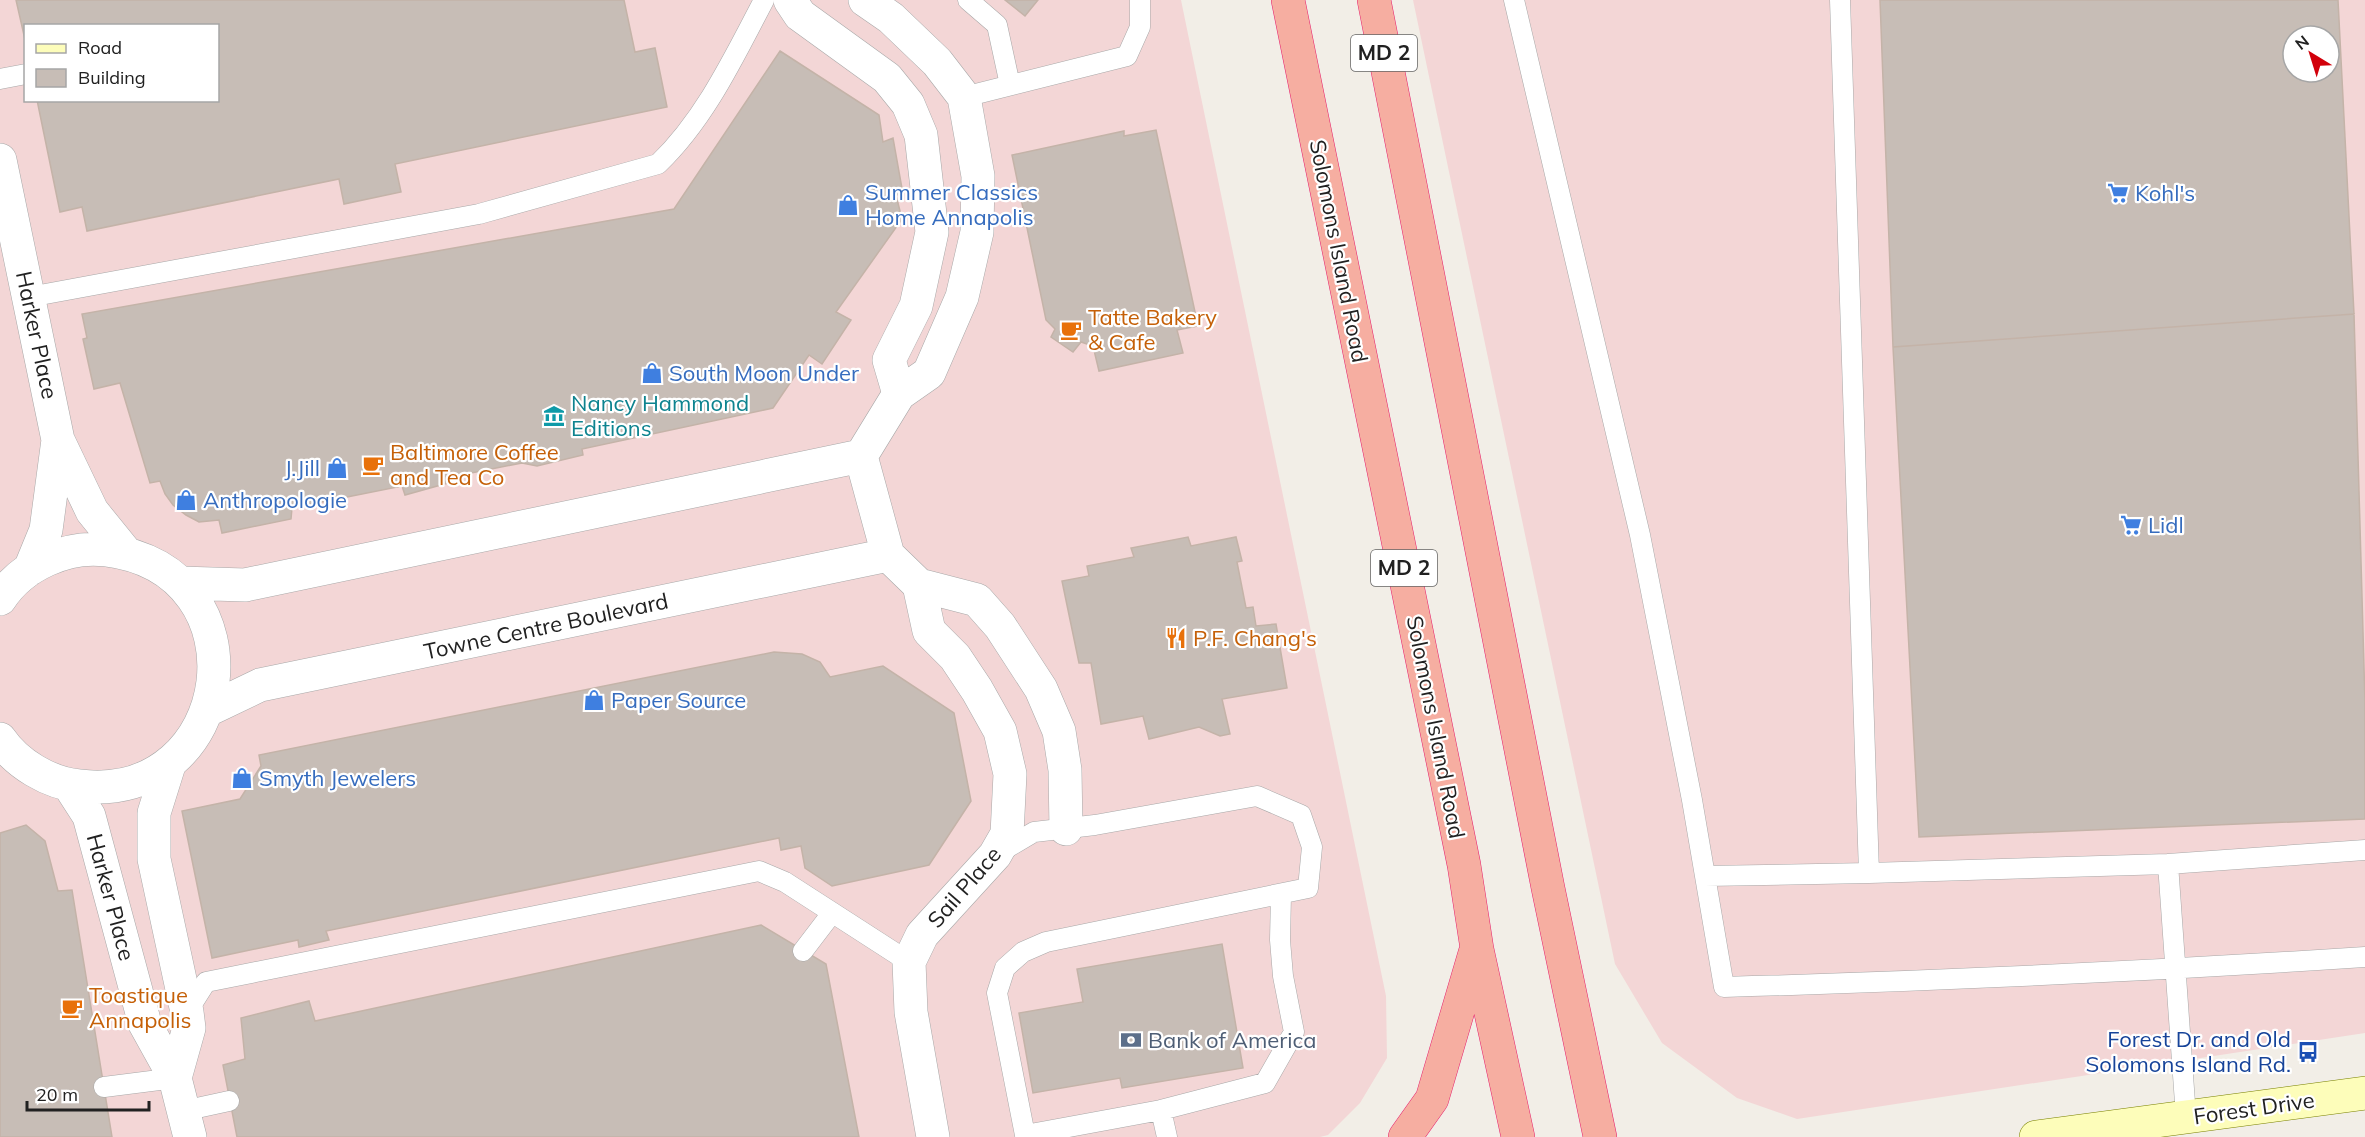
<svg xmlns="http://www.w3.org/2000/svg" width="2365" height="1137" viewBox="0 0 2365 1137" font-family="Mulish,sans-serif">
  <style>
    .commercial { fill: #f3d6d6; fill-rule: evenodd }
    .building { fill: #c7bdb6; stroke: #c4b3a8; stroke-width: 1.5; fill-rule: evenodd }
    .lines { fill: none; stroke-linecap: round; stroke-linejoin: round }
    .service-casing { stroke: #a8a8a8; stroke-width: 21 }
    .minor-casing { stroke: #a8a8a8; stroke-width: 34 }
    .secondary-casing { stroke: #798000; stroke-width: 34 }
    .trunk-casing { stroke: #e51f6d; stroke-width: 34 }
    .service { stroke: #fff; stroke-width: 20 }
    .minor { stroke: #fff; stroke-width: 33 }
    .secondary { stroke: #fdfdba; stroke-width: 33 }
    .trunk { stroke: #f6aea1; stroke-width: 33 }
    .labels { text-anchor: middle; stroke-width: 4.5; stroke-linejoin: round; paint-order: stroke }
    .shield { fill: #fff; stroke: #646464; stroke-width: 1.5 }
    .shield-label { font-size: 21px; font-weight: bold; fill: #212121 }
    .shop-label { font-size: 22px; fill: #366cbe; stroke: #fff; text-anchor: start }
    .street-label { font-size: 22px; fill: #212121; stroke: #fff }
    .food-label { font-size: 22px; fill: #c56008; stroke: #fff; text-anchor: start }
    .culture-label { font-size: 22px; fill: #0d838f; stroke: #fff; text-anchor: start }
    .transit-label { font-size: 22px; fill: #164399; stroke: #fff; text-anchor: end }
    .service-label { font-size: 22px; fill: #4e5e75; stroke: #fff; text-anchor: start }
  </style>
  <rect width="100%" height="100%" fill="#f2eee7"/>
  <path class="commercial" d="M0,0H1181L1386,996L1387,1058L1360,1103L1328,1135L1320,1137H0ZM26,26H218V100H26Z
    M1413,0H2365V1033L1797,1119L1737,1098L1662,1043L1615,964ZM2293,36H2329V72H2293Z"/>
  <path class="building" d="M16,0H624L635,52L655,48L667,107L395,164L401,192L344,204L339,179L87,231L82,207L60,212L37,100H218V26H26V44Z
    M1005,0H1038L1025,16Z
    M1880,0H2338L2354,314L1893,347ZM2293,36H2329V72H2293Z
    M780,51L879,115L883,142L893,138L903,194L896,195L902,219L836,312L851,320L822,364L809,355L773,408L582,449L583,455L537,466L522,463L466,474L448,483L405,495L402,486L292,508L291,519L222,533L219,520L199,522L186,515L173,505L165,494L160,481L150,483L120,383L94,389L83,339L87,338L82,314L674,209Z
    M1156,130L1198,326L1177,330L1183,353L1099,371L1093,346L1081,342L1073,352L1051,337L1055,329L1046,320L1012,155L1124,131V136Z
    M2354,314L2365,703V819L1919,837L1893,347Z
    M1188,537L1191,546L1236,537L1242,561L1237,562L1246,608L1253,607L1256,626L1276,624L1287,688L1222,699L1230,734L1220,736L1199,727L1149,739L1143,716L1101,724L1091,663H1079L1062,581L1089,576L1087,566L1134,557L1131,548Z
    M774,652L802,654L820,662L830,677L883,666L954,713L971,801L929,865L832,886L805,868L801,846L781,850L779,838L326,931L329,940L299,947L298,940L212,958L182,811L240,799L261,766L259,755Z
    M26,825L45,841L58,891L72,890L112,1137H0V833Z
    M761,925L826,964L859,1137H237L223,1065L245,1059L241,1018L309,1001L315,1021Z
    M1222,944L1243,1068L1122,1088L1120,1078L1033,1093L1019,1013L1083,1002L1077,969Z"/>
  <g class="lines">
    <defs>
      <path id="service" d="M968,0L997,25L1010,85
        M1514,0L1640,535L1692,800L1724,987C1938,981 2152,971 2365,957
        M1840,0L1869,873L2168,864L2365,850
        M0,79L26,74
        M964,97L1127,56L1140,27V0
        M29,297L479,214L658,164C705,119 734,57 764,0
        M1000,852L1034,832L1095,825L1257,796L1301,815L1312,847L1308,888L1046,942L1023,952L1005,968L997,993L1025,1135L1161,1110L1167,1137
        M2168,864L2186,1117
        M1705,876L1869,873
        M803,951L832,913
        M187,1012L206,982L759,871L785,882L909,962
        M104,1087L175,1078
        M1161,1110L1265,1083L1294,1032L1283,976L1280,940L1281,895
        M183,1111L229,1101"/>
      <path id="minor" d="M790,0L800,15L887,78L908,104L921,135L932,232L916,306L889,360L899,394
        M865,0L891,18L937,62L964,97L978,176L977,232L962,297L929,373L899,394L861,456L888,555L919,585L977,600L1000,626L1041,689L1059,731L1065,770L1066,829
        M0,160L58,440L92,511L126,553
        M30,569L46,530L58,440
        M180,583L245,585L861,456
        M919,585L929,631L955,657L977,690L1000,731L1010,774L1007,834L995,855L922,935L909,962L911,1012L933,1137
        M0,599C22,565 67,545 106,550C269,570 237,805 79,786C49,783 17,764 0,739
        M208,710L260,685L888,555
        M170,762L154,813V859L187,1012L189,1028L175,1078
        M69,785L89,816L145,1024L175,1078L190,1137"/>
      <path id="secondary" d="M2036,1137L2365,1093"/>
      <path id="trunk" d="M1288,0L1464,865L1477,949L1518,1137
        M1374,0L1548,888L1600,1137
        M1405,1137L1432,1099L1475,953"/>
    </defs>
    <use href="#service" class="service-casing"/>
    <use href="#minor" class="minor-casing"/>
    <use href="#secondary" class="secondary-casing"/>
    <use href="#trunk" class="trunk-casing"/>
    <use href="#service" class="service"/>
    <use href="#minor" class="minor"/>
    <use href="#secondary" class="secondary"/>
    <use href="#trunk" class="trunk"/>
  </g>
  <defs>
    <symbol id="supermarket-bare" viewBox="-9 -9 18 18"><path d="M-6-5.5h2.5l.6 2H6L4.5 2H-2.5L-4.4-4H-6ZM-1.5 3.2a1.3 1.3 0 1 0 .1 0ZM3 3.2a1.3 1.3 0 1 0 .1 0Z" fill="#3f7fe0" stroke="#fff" stroke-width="2.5" paint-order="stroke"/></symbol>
    <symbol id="shop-bare" viewBox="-9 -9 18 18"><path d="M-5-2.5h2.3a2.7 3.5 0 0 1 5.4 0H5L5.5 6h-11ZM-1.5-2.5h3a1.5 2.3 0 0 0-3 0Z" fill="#3f7fe0" stroke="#fff" stroke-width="2.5" paint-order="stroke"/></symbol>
    <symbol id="cafe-bare" viewBox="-9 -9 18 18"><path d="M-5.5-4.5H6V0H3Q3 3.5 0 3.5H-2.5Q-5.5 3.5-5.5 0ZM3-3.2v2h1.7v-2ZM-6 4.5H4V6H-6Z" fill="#e8710a" stroke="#fff" stroke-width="2.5" paint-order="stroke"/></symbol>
    <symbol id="museum-bare" viewBox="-9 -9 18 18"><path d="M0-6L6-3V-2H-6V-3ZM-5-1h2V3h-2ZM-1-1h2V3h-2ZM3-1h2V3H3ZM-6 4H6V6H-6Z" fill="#0f9aa8" stroke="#fff" stroke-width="2.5" paint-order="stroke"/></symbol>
    <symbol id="restaurant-bare" viewBox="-9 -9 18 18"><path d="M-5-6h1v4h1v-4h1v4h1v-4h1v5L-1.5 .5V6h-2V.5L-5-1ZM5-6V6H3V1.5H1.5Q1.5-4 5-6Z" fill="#e8710a" stroke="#fff" stroke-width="2.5" paint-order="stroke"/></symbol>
    <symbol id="bank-bare" viewBox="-9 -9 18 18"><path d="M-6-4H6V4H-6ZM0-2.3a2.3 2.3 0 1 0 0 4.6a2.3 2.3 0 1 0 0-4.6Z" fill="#5c6f8a" stroke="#fff" stroke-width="2.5" paint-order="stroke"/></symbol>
    <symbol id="bus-bare" viewBox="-9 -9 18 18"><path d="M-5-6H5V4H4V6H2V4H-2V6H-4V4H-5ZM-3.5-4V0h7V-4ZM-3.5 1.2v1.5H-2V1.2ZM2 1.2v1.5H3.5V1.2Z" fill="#1a4fb4" stroke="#fff" stroke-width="2.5" paint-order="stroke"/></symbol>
  </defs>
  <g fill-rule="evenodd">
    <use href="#supermarket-bare" x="2103" y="178" width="30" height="30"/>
    <use href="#shop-bare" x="833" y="190" width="30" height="30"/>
    <use href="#cafe-bare" x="1056" y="315" width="30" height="30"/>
    <use href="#shop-bare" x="637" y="358" width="30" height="30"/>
    <use href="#museum-bare" x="539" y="401" width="30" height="30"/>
    <use href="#cafe-bare" x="358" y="450" width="30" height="30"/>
    <use href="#shop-bare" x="322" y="453" width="30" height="30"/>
    <use href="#shop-bare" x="171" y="485" width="30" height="30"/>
    <use href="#supermarket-bare" x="2116" y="510" width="30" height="30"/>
    <use href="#restaurant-bare" x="1161" y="623" width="30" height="30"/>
    <use href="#shop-bare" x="579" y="685" width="30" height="30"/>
    <use href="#shop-bare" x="227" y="763" width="30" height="30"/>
    <use href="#cafe-bare" x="57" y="993" width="30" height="30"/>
    <use href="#bank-bare" x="1116" y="1025" width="30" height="30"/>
    <use href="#bus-bare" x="2293" y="1037" width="30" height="30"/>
  </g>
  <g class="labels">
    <g class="shield">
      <rect x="1351" y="35" width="66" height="36" rx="4.5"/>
      <rect x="1371" y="550" width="66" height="36" rx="4.5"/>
    </g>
    <g class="shield-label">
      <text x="1384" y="60">MD 2</text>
      <text x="1404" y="575">MD 2</text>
    </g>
    <g class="shop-label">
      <text x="865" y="200">Summer Classics<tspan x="865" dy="25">Home Annapolis</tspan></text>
      <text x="2135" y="201">Kohl's</text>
      <text x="669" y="381">South Moon Under</text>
      <text x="320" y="476" text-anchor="end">J.Jill</text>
      <text x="203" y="508">Anthropologie</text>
      <text x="2148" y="533">Lidl</text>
      <text x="611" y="708">Paper Source</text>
      <text x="259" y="786">Smyth Jewelers</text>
    </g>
    <g class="street-label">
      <text transform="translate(1339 251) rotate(79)" y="8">Solomons Island Road</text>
      <text transform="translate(37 335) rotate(78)" y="8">Harker Place</text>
      <text transform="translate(546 626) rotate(-12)" y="8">Towne Centre Boulevard</text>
      <text transform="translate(1436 727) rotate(79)" y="8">Solomons Island Road</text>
      <text transform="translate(964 887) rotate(-49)" y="8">Sail Place</text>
      <text transform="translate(111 897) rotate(75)" y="8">Harker Place</text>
      <text transform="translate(2254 1108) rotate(-8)" y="8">Forest Drive</text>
    </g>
    <g class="food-label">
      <text x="1088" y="325">Tatte Bakery<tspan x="1088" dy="25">&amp; Cafe</tspan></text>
      <text x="390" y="460">Baltimore Coffee<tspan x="390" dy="25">and Tea Co</tspan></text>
      <text x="1193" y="646">P.F. Chang's</text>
      <text x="89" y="1003">Toastique<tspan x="89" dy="25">Annapolis</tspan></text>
    </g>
    <g class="culture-label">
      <text x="571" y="411">Nancy Hammond<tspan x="571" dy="25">Editions</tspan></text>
    </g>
    <g class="transit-label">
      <text x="2291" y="1047">Forest Dr. and Old<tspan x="2291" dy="25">Solomons Island Rd.</tspan></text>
    </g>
    <g class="service-label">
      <text x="1148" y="1048">Bank of America</text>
    </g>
  </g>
  <rect x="24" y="24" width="195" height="78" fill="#ffffff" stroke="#a6a6a6" stroke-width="1.5"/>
  <rect x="36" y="44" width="30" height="9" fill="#fdfdba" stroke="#a6a6a6" stroke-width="1.5"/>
  <text x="78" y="54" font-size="18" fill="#212121">Road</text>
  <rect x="36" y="69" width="30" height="18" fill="#c7bdb6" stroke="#a6a6a6" stroke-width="1.5"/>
  <text x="78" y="84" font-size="18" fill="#212121">Building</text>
  <g transform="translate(2311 54) rotate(322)"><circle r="28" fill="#ffffff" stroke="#a6a6a6" stroke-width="1.5"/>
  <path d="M0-4.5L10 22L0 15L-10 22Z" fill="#d2000b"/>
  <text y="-9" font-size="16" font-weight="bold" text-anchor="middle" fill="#212121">N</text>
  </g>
  <path d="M27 1101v9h122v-9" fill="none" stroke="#212121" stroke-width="3"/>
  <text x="36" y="1101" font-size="18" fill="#212121" stroke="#ffffff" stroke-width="4.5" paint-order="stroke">20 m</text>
</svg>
